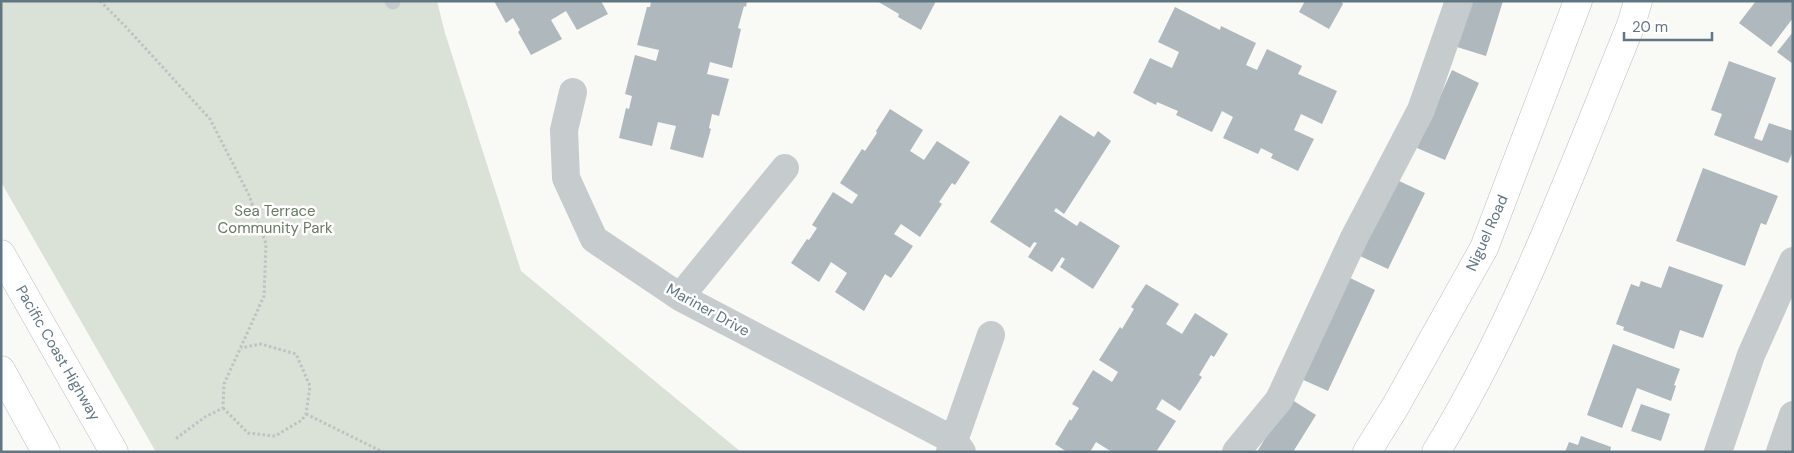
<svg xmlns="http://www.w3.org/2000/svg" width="1794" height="453" viewBox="0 0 1794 453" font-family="'DM Sans',sans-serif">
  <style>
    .green { fill: #dae1d6 }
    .building { fill: #aeb8bd }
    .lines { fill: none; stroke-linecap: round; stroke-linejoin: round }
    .secondary-casing { stroke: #b8bec2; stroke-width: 29 }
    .highway-casing { stroke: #babec1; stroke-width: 29 }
    .path { stroke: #bfc2c4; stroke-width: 3; stroke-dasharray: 2.5 2.5; stroke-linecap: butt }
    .lane { stroke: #c6cbce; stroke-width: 15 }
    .street { stroke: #c6cbce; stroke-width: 28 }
    .secondary { stroke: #fff; stroke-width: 28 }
    .highway { stroke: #fff; stroke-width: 28 }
    .labels { text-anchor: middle; stroke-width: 5; stroke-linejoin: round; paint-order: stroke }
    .park-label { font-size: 15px; fill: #667a61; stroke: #fff }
    .street-label { font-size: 15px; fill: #617683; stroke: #fff }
  </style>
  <rect width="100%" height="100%" fill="#f9f9f6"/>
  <path class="green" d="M1,1H437L445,33L521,271L741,452H156L1,182Z"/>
  <path class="building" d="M494,1H601L608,14L577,30L566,11L551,20L562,39L531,55L518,32L520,30L513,18L506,23Z
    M651,1H747L746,7L744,6L738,28L741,29L732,68L710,62L707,74L729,79L719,116L712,114L709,128L711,129L703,158L670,149L676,126L658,122L652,146L619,138L626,108L629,109L632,96L625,94L635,55L656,61L659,50L637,45L647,7H650Z
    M877,1H936L921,30L898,17L899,14Z
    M1305,1H1341L1343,4L1329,29L1299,12Z
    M1471,1H1503L1486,56L1457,47Z
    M1756,1H1793V18L1771,47L1739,23Z
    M1175,7L1220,30L1221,26L1256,43L1246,65L1257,70L1267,49L1302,66L1298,74L1337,91L1322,124L1301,114L1294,130L1314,139L1298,171L1271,158L1273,154L1261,148L1258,154L1223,138L1233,117L1222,111L1212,132L1176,115L1178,111L1157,102L1156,105L1133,93L1150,58L1172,68L1179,52L1158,42Z
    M1793,32V64L1777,52Z
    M1729,61L1776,78L1754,138L1762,141L1769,123L1793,131V151L1788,163L1714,135L1722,114L1711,110Z
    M1452,70L1479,83L1445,160L1417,148Z
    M890,109L923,130L910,151L924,160L937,141L970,162L955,185L952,183L939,202L942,204L920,237L901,224L894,234L913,246L891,278L885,274L864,311L835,292L847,273L831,262L819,282L791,263L807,239L809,240L817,228L812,225L833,192L852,204L858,195L840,183L862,149L865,151L877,133L876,131Z
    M1060,115L1094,137L1098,131L1111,141L1064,214L1056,208L1054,211L1077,226L1080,221L1120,246L1093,289L1060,267L1065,259L1062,257L1052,272L1028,257L1037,243L1034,242L1030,248L990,222Z
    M1703,168L1778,196L1766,225L1761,223L1745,266L1676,241Z
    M1397,180L1425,193L1388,269L1360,256Z
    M1669,266L1723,285L1703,338L1680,330L1674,349L1623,330L1624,327L1616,324L1631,284L1639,287L1641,281L1661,288Z
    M1346,276L1375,290L1328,391L1299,378Z
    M1146,284L1179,304L1166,324L1182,334L1195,313L1228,334L1214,357L1211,355L1199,375L1202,377L1180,411L1162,399L1156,409L1176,421L1156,452H1112L1096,442L1090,452H1067L1055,444L1070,419L1071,421L1079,408L1072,404L1093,370L1112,382L1118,372L1099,360L1120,327L1122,329L1134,309L1131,307Z
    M1613,344L1680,369L1674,385L1676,386L1671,401L1637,388L1622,428L1587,415Z
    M1289,398L1316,415L1293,452H1257Z
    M1641,404L1670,414L1661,441L1631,431Z
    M1581,436L1611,447L1610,452H1565L1569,442L1578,445Z"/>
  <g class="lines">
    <defs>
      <path id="secondary" d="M1367,452L1395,407L1484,248L1578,1
        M1436,452C1518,318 1572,169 1631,25L1638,1"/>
      <path id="highway" d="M1,254L114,452
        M1,370L46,452"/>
    </defs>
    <use href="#secondary" class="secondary-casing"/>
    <use href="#highway" class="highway-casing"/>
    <path class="path" d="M100,1L125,26L210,119L249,195L266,244L264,296L224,384L223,408L205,417L174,440
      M223,408L248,433L275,436L302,420L306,414L310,386L296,354L261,344L241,348
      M306,414L383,452"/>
    <path class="lane" d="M392,1L393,2"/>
    <path class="street" d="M573,92L564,130L566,178L594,239L680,297L953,440L962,452
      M680,297L785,168
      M950,452L991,335
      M1236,452L1279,400L1354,238L1421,110L1459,1
      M1718,452L1751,355L1793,261
      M1780,452L1793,415"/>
    <use href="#secondary" class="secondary"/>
    <use href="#highway" class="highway"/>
  </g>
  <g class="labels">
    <g class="park-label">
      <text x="275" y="216">Sea Terrace<tspan x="275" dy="17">Community Park</tspan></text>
    </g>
    <g class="street-label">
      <text transform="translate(1487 233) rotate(-66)" y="5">Niguel Road</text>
      <text transform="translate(708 310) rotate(29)" y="5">Mariner Drive</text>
      <text transform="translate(58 353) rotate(60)" y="5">Pacific Coast Highway</text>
    </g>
  </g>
  <rect width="1794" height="453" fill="none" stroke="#617683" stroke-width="5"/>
  <path d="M1624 32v8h88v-8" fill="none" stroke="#617683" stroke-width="2.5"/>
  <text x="1632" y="32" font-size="15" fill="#617683" stroke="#ffffff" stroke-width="4" paint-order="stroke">20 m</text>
</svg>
